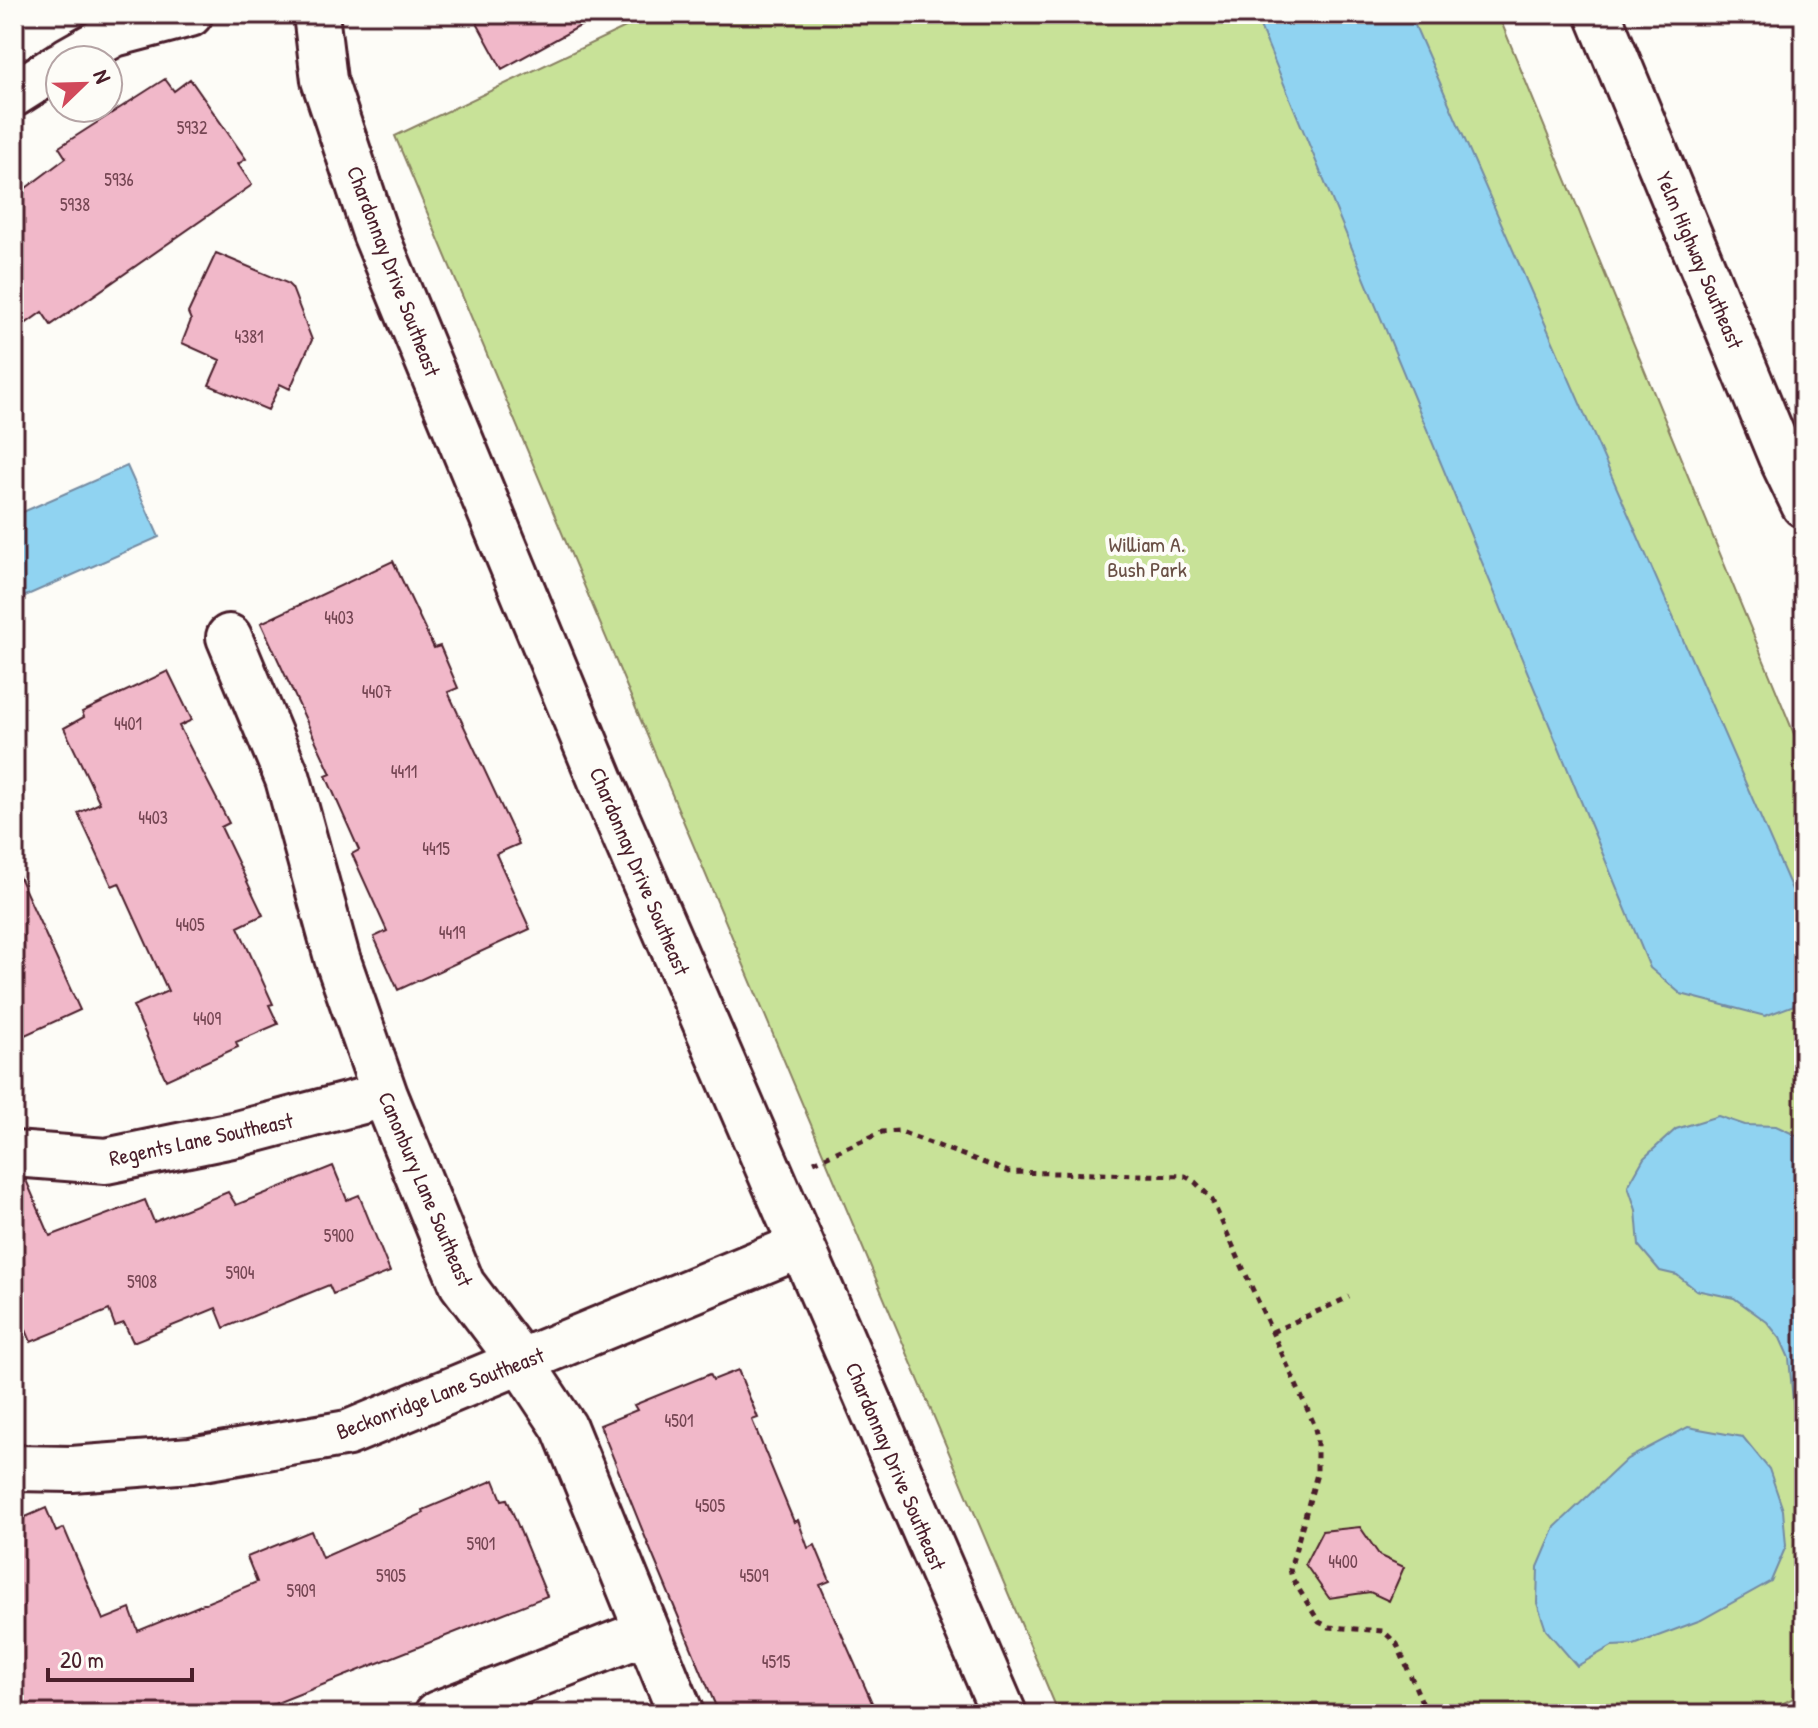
<svg xmlns="http://www.w3.org/2000/svg" width="1818" height="1728" viewBox="0 0 1818 1728" font-family="'Patrick Hand',sans-serif">
  <style>
    .green { fill: #c8e298; stroke: #898062; stroke-width: 2 }
    .water { fill: #90d3f1; stroke: #748ba2; stroke-width: 2 }
    .building { fill: #f1b8c9; stroke: #4a1f2b; stroke-width: 2 }
    .lines { fill: none; stroke-linecap: round; stroke-linejoin: round }
    .minor-casing { stroke: #4a1f2b; stroke-width: 50 }
    .major-casing { stroke: #4a1f2b; stroke-width: 50 }
    .path { stroke: #4a1f2b; stroke-width: 5; stroke-dasharray: 6 6; stroke-linecap: butt }
    .minor { stroke: #fdfcf7; stroke-width: 44 }
    .major { stroke: #fdfcf7; stroke-width: 44 }
    .labels { text-anchor: middle; stroke-width: 8; stroke-linejoin: round; paint-order: stroke }
    .number-label { font-size: 18px; fill: #744552 }
    .street-label { font-size: 22px; fill: #4a1f2b; stroke: #fdfcf7 }
    .park-label { font-size: 22px; fill: #6a5046; stroke: #fdfcf7 }
  </style>
  <rect width="100%" height="100%" fill="#fdfcf7"/>
  <filter id="ink" filterUnits="userSpaceOnUse"><feTurbulence type="fractalNoise" baseFrequency=".0125" numOctaves="2"/><feDisplacementMap in="SourceGraphic" scale="16" xChannelSelector="R" yChannelSelector="G"/><feConvolveMatrix kernelMatrix="1 2 1 2 8 2 1 2 1" color-interpolation-filters="sRGB"/></filter>
  <g filter="url(#ink)">
    <path class="green" d="M653,14H1498L1804,758V1693L1761,1714H1059L395,136Z"/>
    <path class="water" d="M1255,14H1410L1804,917L1802,1002L1765,1016L1681,994L1650,968Z
      M127,466L159,537L14,601V516Z
      M1718,1116L1745,1125L1776,1126L1804,1139V1453L1802,1429L1794,1412L1789,1358L1780,1338L1767,1322L1734,1298L1696,1290L1677,1275L1660,1271L1639,1246L1636,1210L1628,1186L1644,1158L1676,1129Z
      M1688,1427L1743,1437L1769,1469L1783,1510L1786,1546L1771,1581L1701,1620L1634,1645L1612,1646L1577,1666L1546,1630L1537,1603L1538,1567L1555,1527L1627,1459Z"/>
    <path class="building" d="M472,14H602L502,69Z
      M165,79L174,91L190,79L246,159L238,164L252,185L51,325L42,312L14,332V197L66,158L59,147Z
      M216,253L287,283L292,288L312,340L290,389L280,384L268,410L209,385L220,360L182,343L191,320L188,313Z
      M393,561L434,648L440,646L458,688L448,692L519,844L496,854L530,929L398,990L374,937L387,931L352,854L359,850L326,776L331,774L261,623Z
      M168,671L192,720L179,726L229,823L221,827L263,915L238,927L273,1004L269,1005L278,1024L236,1042L238,1047L166,1080L133,1006L168,991L119,883L112,886L78,813L100,803L64,728L84,717L82,712Z
      M14,866L80,1010L14,1040Z
      M333,1166L347,1200L359,1195L390,1272L333,1294L329,1285L224,1328L216,1308L133,1342L124,1323L115,1326L109,1310L31,1342L14,1301V1179L26,1180L50,1236L145,1200L154,1222L228,1192L236,1205Z
      M738,1370L758,1418L752,1420L794,1522L798,1520L808,1548L815,1545L830,1581L820,1585L877,1714H719L648,1544L600,1425L637,1410L634,1405L710,1374L713,1380Z
      M494,1480L502,1500L507,1499L547,1596L249,1714H14V1522L46,1508L56,1532L64,1528L103,1620L130,1609L138,1631L257,1582L247,1557L311,1531L322,1558L424,1513L423,1510Z
      M1360,1527L1380,1556L1404,1567L1389,1601L1370,1592L1329,1598L1305,1564L1322,1531Z"/>
    <g class="lines">
      <defs>
        <path id="minor" d="M316,14L324,80L375,233L607,795L1004,1714
          M68,60L114,34L190,14
          M14,94L60,65
          M229,637L288,779L337,958L385,1095L462,1284L521,1362L564,1427L681,1714
          M14,1154L106,1161L237,1134L385,1095
          M14,1468L72,1469L191,1460L348,1433L800,1246
          M437,1714L646,1632"/>
        <path id="major" d="M1598,14L1781,457L1804,505"/>
      </defs>
      <use href="#minor" class="minor-casing"/>
      <use href="#major" class="major-casing"/>
      <path class="path" d="M814,1162L882,1132L898,1131L1009,1172L1185,1176L1195,1182L1211,1198L1314,1424L1317,1438V1474L1290,1569L1292,1578L1319,1622L1329,1627L1383,1631L1397,1644L1427,1714
        M1272,1332L1349,1297"/>
      <use href="#minor" class="minor"/>
      <use href="#major" class="major"/>
    </g>
  </g>
  <g class="labels">
    <g class="number-label">
      <text x="192" y="134">5932</text>
      <text x="119" y="186">5936</text>
      <text x="75" y="211">5938</text>
      <text x="249" y="343">4381</text>
      <text x="339" y="624">4403</text>
      <text x="377" y="698">4407</text>
      <text x="128" y="730">4401</text>
      <text x="404" y="778">4411</text>
      <text x="153" y="824">4403</text>
      <text x="436" y="855">4415</text>
      <text x="190" y="931">4405</text>
      <text x="452" y="939">4419</text>
      <text x="207" y="1025">4409</text>
      <text x="339" y="1242">5900</text>
      <text x="240" y="1279">5904</text>
      <text x="142" y="1288">5908</text>
      <text x="679" y="1427">4501</text>
      <text x="710" y="1512">4505</text>
      <text x="481" y="1550">5901</text>
      <text x="1343" y="1568">4400</text>
      <text x="391" y="1582">5905</text>
      <text x="754" y="1582">4509</text>
      <text x="301" y="1597">5909</text>
      <text x="776" y="1668">4515</text>
    </g>
    <g class="street-label">
      <text transform="translate(1700 260) rotate(67)" y="8">Yelm Highway Southeast</text>
      <text transform="translate(394 271) rotate(69)" y="8">Chardonnay Drive Southeast</text>
      <text transform="translate(640 871) rotate(67)" y="8">Chardonnay Drive Southeast</text>
      <text transform="translate(201 1139) rotate(-12)" y="8">Regents Lane Southeast</text>
      <text transform="translate(426 1189) rotate(67)" y="8">Canonbury Lane Southeast</text>
      <text transform="translate(440 1393) rotate(-21)" y="8">Beckonridge Lane Southeast</text>
      <text transform="translate(896 1466) rotate(67)" y="8">Chardonnay Drive Southeast</text>
    </g>
    <g class="park-label">
      <text x="1147" y="552">William A.<tspan x="1147" dy="25">Bush Park</tspan></text>
    </g>
  </g>
  <rect width="1818" height="1728" fill="none" stroke="#fdfcf7" stroke-width="48"/>
  <rect x="24" y="24" width="1770" height="1680" fill="none" stroke="#4a1f2b" stroke-width="3" filter="url(#ink)"/>
  <g transform="translate(84 84) rotate(67)"><circle r="38" fill="#fdfcf7" stroke="#b5a4a5" stroke-width="2"/>
  <path d="M0-6L14 30L0 20L-14 30Z" fill="#d1495b"/>
  <text y="-12" font-size="22" font-weight="bold" text-anchor="middle" fill="#4a1f2b">N</text>
  </g>
  <path d="M48 1668v12h144v-12" fill="none" stroke="#4a1f2b" stroke-width="4"/>
  <text x="60" y="1668" font-size="24" fill="#4a1f2b" stroke="#fdfcf7" stroke-width="6" paint-order="stroke">20 m</text>
</svg>
